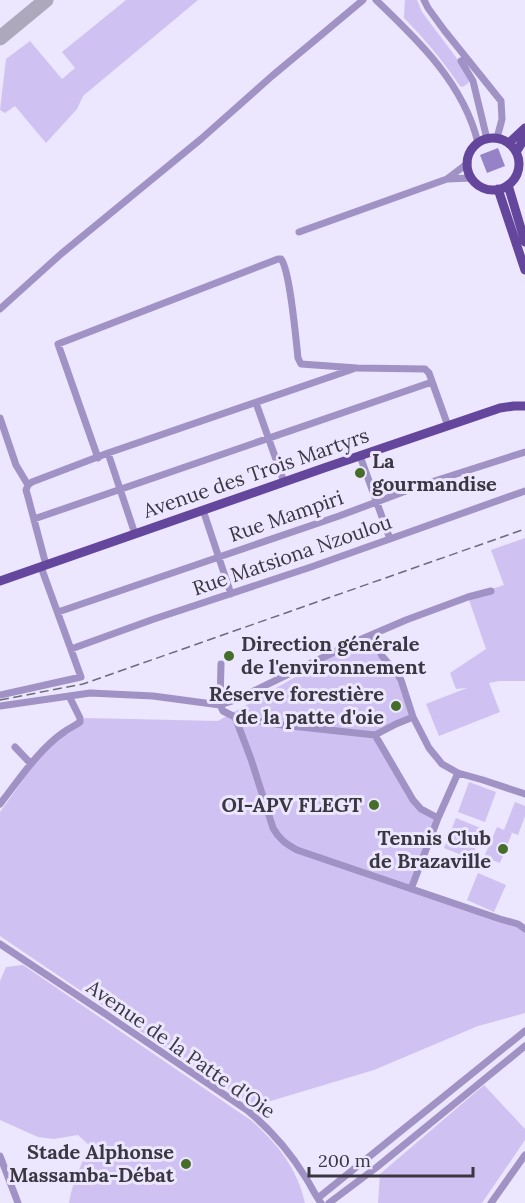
<svg xmlns="http://www.w3.org/2000/svg" width="525" height="1203" viewBox="0 0 525 1203" font-family="Lora,serif">
  <style>
    .green { fill: #cfc2f2 }
    .water { fill: #9682c6 }
    .lines { fill: none; stroke-linecap: round; stroke-linejoin: round }
    .taxiway { stroke: #ada8bc; stroke-width: 15 }
    .minor { stroke: #a092c4; stroke-width: 7 }
    .major { stroke: #64469d; stroke-width: 9 }
    .rail { stroke: #6e6b79; stroke-width: 1.5; stroke-dasharray: 9 4.5; stroke-linecap: butt }
    .poi-dot { fill: #466e2a; stroke: #ece6fe; stroke-width: 2 }
    .labels { text-anchor: middle; stroke-width: 6; stroke-linejoin: round; paint-order: stroke }
    .poi-label { font-size: 20px; font-weight: bold; fill: #3a3741; stroke: #ece6fe; text-anchor: end }
    .street-label { font-size: 20px; fill: #3a3741; stroke: #ece6fe }
  </style>
  <rect width="100%" height="100%" fill="#ece6fe"/>
  <path class="green" d="M126,0H198L83,96L77,109L46,143L15,106L5,113L0,110L6,59L30,41L62,79L75,68L62,52Z
    M405,0H417L422,12L458,60L471,80L466,85L462,87L460,86C443,61 425,39 404,18Z
    M525,538V681H499L489,683L500,712L439,736L426,704L467,688L456,689L450,673L486,649L468,597L504,585L491,550Z
    M372,636L396,672L413,717L375,734L413,800L438,818L412,888L525,930V1013L478,1026L374,1070L254,1106L158,1043L0,936V812L39,757L85,718L218,721L359,641Z
    M469,782L496,792L485,822L458,812Z
    M515,802L525,806V816L518,835L508,831L512,833L500,863L484,857L497,827L504,830Z
    M456,818L483,829L471,859L444,848Z
    M478,873L506,885L494,912L467,900Z
    M23,965L252,1121C278,1145 297,1168 305,1203H69C72,1183 81,1165 90,1146L78,1135L54,1139L38,1137L0,1120V981L6,967Z
    M484,1085L525,1129V1140L482,1203H378L380,1174Z"/>
  <path class="water" d="M498,148L505,166L487,173L480,155Z"/>
  <g class="lines">
    <path class="taxiway" d="M0,38L46,0"/>
    <path class="minor" d="M376,0C418,40 464,84 478,143
      M424,0L428,8L444,30L501,101L502,119L497,138
      M461,61L473,81L487,139
      M447,179L472,178
      M299,232L447,179L468,163
      M0,309L61,254L201,139L272,76L363,0
      M256,403L284,482
      M0,418L16,465L28,485L26,490L28,497L46,565
      M108,453L135,534
      M360,456L390,539
      M98,458L58,344L278,259H281C290,270 296,340 298,358L301,364L357,368L425,369L429,373L448,426
      M28,485L32,482L108,453L353,369
      M203,510L231,594
      M34,519L432,382
      M58,612L339,516L422,485L525,452
      M372,636L382,656L396,672L401,680L413,717L429,748L442,764L458,773L483,780L525,794
      M71,649L154,619L311,567L525,491
      M221,664L220,705L223,711L235,717L282,725L375,735L396,724L413,717
      M0,695L81,677L41,567
      M0,706L90,693L153,696L220,705L235,700L357,641L406,620L468,597L491,591
      M235,717L251,759L273,828C279,839 286,844 297,850L500,919L518,924L525,929
      M375,735L413,800L421,809L438,818L458,773
      M15,747L31,764
      M0,804C18,781 39,749 64,732C69,728 75,726 80,722V718L69,696
      M411,889L438,818
      M0,944L104,1013L247,1110C271,1130 290,1152 306,1178C311,1186 315,1195 321,1203
      M0,1156L18,1203
      M318,1198L525,1031
      M329,1203L377,1167L525,1046
      M491,1203L525,1155"/>
    <path class="major" d="M467 164a26 26 0 1 1 52 0a26 26 0 1 1-52 0Z
      M509,143L525,128
      M516,152L525,138
      M508,185L525,242
      M498,189L525,270
      M0,581L324,468L500,408L514,406H525"/>
    <path class="rail" d="M0,700L83,684L525,529"/>
  </g>
  <g class="poi-dot">
    <circle cx="360" cy="473" r="6"/>
    <circle cx="229" cy="656" r="6"/>
    <circle cx="396" cy="706" r="6"/>
    <circle cx="374" cy="805" r="6"/>
    <circle cx="503" cy="849" r="6"/>
    <circle cx="186" cy="1164" r="6"/>
  </g>
  <g class="labels">
    <g class="poi-label">
      <text x="372" y="468" text-anchor="start">La<tspan x="372" dy="23">gourmandise</tspan></text>
      <text x="241" y="651" text-anchor="start">Direction générale<tspan x="241" dy="23">de l'environnement</tspan></text>
      <text x="384" y="701">Réserve forestière<tspan x="384" dy="23">de la patte d'oie</tspan></text>
      <text x="362" y="812">OI-APV FLEGT</text>
      <text x="491" y="845">Tennis Club<tspan x="491" dy="23">de Brazaville</tspan></text>
      <text x="174" y="1159">Stade Alphonse<tspan x="174" dy="23">Massamba-Débat</tspan></text>
    </g>
    <g class="street-label">
      <text transform="translate(256 473) rotate(-19)" y="7">Avenue des Trois Martyrs</text>
      <text transform="translate(286 516) rotate(-19)" y="7">Rue Mampiri</text>
      <text transform="translate(292 555) rotate(-19)" y="7">Rue Matsiona Nzoulou</text>
      <text transform="translate(181 1049) rotate(35)" y="7">Avenue de la Patte d'Oie</text>
    </g>
  </g>
  <path d="M309 1167v9h164v-9" fill="none" stroke="#3a3741" stroke-width="3"/>
  <text x="318" y="1167" font-size="18" fill="#3a3741" stroke="#ece6fe" stroke-width="4.5" paint-order="stroke">200 m</text>
</svg>
